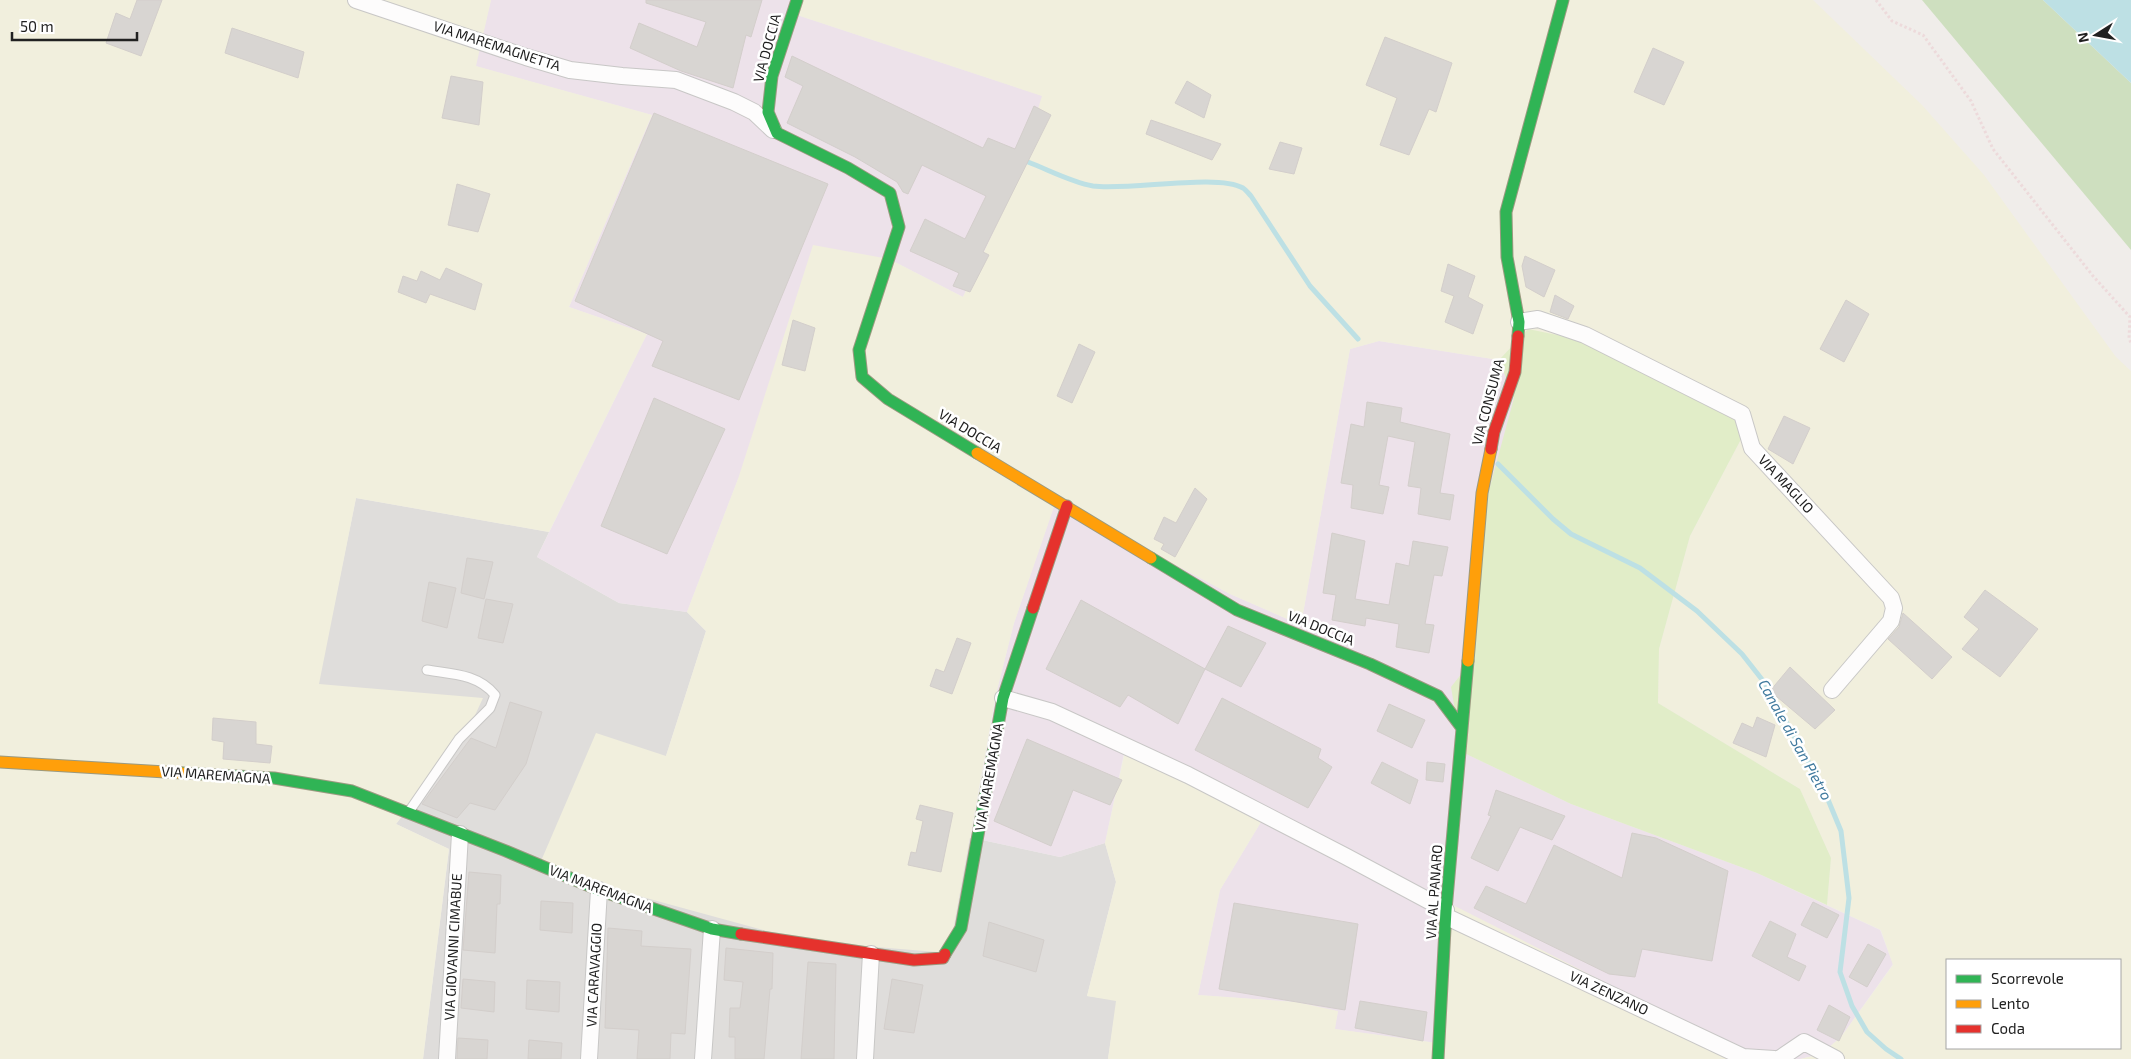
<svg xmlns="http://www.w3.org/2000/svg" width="2131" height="1059" viewBox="0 0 2131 1059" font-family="'Exo 2',sans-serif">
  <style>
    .residential { fill: #dfdddb }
    .industrial { fill: #ede2ea }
    .farmland { fill: #f1efdd; fill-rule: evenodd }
    .grass { fill: #e1edc8 }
    .forest { fill: #cedfbf }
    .water { fill: #bde0e4 }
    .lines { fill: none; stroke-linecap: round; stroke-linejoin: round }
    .stream { stroke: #bde0e4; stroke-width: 5 }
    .building { fill: #d8d5d2; stroke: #d3cecb }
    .lane-casing { stroke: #c8c7c6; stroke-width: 11 }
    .street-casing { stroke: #c8c7c6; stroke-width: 18 }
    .fast-casing { stroke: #9b9a80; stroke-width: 13 }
    .slow-casing { stroke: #9b9a80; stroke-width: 13 }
    .jam-casing { stroke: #9b9a80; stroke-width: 13 }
    .path { stroke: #eddadb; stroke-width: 3; stroke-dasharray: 2.5 2.5; stroke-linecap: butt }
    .lane { stroke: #fdfcfc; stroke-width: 9 }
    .street { stroke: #fdfcfc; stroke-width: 16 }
    .fast { stroke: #30b455; stroke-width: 11 }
    .slow { stroke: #ff9f0a; stroke-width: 11 }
    .jam { stroke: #e5322d; stroke-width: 11 }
    .labels { text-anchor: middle; stroke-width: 5; stroke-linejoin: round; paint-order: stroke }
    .street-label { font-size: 14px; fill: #212121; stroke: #fff }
    .water-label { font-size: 15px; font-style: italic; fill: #407a9e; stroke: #fff }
  </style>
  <rect width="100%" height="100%" fill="#f0edea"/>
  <path class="residential" d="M356,498L549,532L537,557L619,603L687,612L706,631L666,756L541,861L973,838L1060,857L1105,843L1116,882L1087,996L1117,1000L1108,1059H423L449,849L396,824L469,728L318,684Z"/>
  <path class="industrial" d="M491,0H798L794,14L1043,96L1012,192L963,297L889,259L738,479L687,612L619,603L537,557L647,334L569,307L652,115L475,66Z
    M1379,341L1499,360L1514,398L1462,752L1571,804L1757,873L1880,930L1893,964L1841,1037L1821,1054L1800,1059H1767L1444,1044L1334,1029L1338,1012L1296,1002L1198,995L1220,890L1267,812L1127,739L1105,843L1060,857L973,838L996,694L1014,623L1056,500L1230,594L1301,625L1350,349Z"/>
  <path class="farmland" d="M0,0H491L476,66L652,115L569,307L647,334L549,532L356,498L319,684L483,698L469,728L396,824L449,849L423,1059H0Z
    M798,0H1813L1922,105L1984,175L2116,357L2131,371V1059H1800L1821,1054L1841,1037L1893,965L1881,930L1827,905L1831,858L1800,789L1658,703L1659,649L1690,536L1748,426L1528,329L1499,360L1379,341L1350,349L1301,625L1230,594L1056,501L1014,623L996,694L949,953L803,941L606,887L541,861L596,733L666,756L706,631L687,612L738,479L813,245L889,259L963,297L1012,192L1042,96L794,14ZM1947,960H2120V1048H1947Z
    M1128,738L1267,812L1220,890L1198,995L1296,1002L1338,1011L1335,1029L1444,1044L1443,900L1711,1036L1767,1059H1108L1116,1001L1087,996L1116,882L1105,843Z"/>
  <path class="grass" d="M1528,329L1635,351L1748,426L1690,536L1659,649L1658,703L1800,789L1831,858L1827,905L1757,873L1571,804L1462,752L1451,687L1466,668L1479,527L1514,398L1499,360Z"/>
  <path class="forest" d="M1922,0H2043L2131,83V250Z"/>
  <path class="water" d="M2043,0H2131V83Z"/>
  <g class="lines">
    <path class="stream" d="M1028,162C1049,170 1071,182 1093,186C1129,191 1217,173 1243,188C1246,190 1249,194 1251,196L1310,286L1358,339
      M1498,464L1553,519L1571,534L1640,568L1697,611L1742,654L1764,682L1824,790L1841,831L1849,898L1840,972L1852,1006L1867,1032L1886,1049L1901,1059"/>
  </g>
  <path class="building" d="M137,0H162L141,56L106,43L116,13L130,19Z
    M646,0H762L751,37L746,35L733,88L681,71L630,48L639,23L697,47L706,22L646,3Z
    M232,28L304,52L298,78L225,53Z
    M1385,37L1452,63L1436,112L1429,109L1409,155L1380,145L1397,98L1366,85Z
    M1653,48L1684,62L1664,105L1634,92Z
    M792,56L983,148L988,138L1015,149L1034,106L1051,115L983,252L989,255L970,292L953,286L959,273L910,251L925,219L965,239L986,196L922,165L908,194L903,192L897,182L855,157L787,123L803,86L785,77Z
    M451,76L483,82L479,125L442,118Z
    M1187,81L1211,95L1204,118L1175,103Z
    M654,113L828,184L739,400L652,366L663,341L575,301Z
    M1151,120L1221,144L1212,160L1146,134Z
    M1280,142L1302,148L1294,174L1269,169Z
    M457,184L490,194L478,232L448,225Z
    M1525,256L1555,270L1544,297L1526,287L1522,266Z
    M1448,264L1475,276L1468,297L1483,305L1473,334L1445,322L1454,296L1441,291Z
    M446,268L482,284L475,310L430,294L426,303L398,292L403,276L417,281L421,271L440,280Z
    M1555,295L1574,306L1568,319L1550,312Z
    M1846,300L1869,314L1844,362L1820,349Z
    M793,320L815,328L805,371L782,365Z
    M1079,344L1095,352L1072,403L1057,396Z
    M654,398L725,429L667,554L601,526Z
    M1367,402L1402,408L1400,422L1450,434L1440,493L1454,495L1450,520L1418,514L1421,488L1408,486L1415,442L1388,436L1379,485L1389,487L1383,514L1351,508L1353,485L1341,483L1351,424L1364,427Z
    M1784,416L1810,428L1793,464L1768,449Z
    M1195,488L1207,499L1175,557L1161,549L1164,544L1154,539L1164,517L1176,523Z
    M1332,533L1365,541L1355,599L1389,605L1396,563L1409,566L1413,541L1448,547L1442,576L1434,575L1425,624L1434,625L1429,653L1396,647L1399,624L1366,618L1365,626L1332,620L1336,595L1323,593Z
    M467,558L493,562L484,599L461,593Z
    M429,582L456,588L447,628L422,621Z
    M1985,590L2038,629L2000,677L1962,649L1979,629L1964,617Z
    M486,599L513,604L503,643L478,638Z
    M1081,600L1205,669L1178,724L1128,695L1120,707L1046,669Z
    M1903,613L1952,657L1932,679L1888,639L1899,627Z
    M1228,626L1266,643L1241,687L1205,669Z
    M957,638L971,643L952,694L930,686L936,669L944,672Z
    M1790,667L1835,710L1815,729L1770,691Z
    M1222,698L1321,749L1318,758L1332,767L1308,808L1195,750Z
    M510,702L542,712L526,764L495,810L470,803L457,818L422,804L471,738L496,748Z
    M1389,704L1425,720L1412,748L1377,731Z
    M1757,717L1775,725L1766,757L1733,743L1742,723L1753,728Z
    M213,718L256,722V744L272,746L270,763L223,759L224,742L212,740Z
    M1027,739L1122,780L1110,805L1073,790L1051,846L994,821Z
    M1382,762L1418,780L1410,804L1371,783Z
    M1427,762L1445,764L1443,782L1426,780Z
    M1496,790L1565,816L1552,840L1520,827L1498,871L1471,858L1491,816L1488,815Z
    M920,805L953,813L941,872L908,865L911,852L916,853L923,821L916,819Z
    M1632,833L1656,838L1728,871L1712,961L1642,949L1635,977L1609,974L1474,908L1486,886L1526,904L1554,845L1622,878Z
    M469,872L501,875L500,904H497L495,953L463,950Z
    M541,901L573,903L572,933L540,930Z
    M1813,902L1839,915L1827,938L1801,925Z
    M1234,903L1358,924L1345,1010L1219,989Z
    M1770,921L1796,934L1787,957L1806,966L1799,981L1752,956Z
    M989,922L1044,940L1036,972L983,956Z
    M608,928L642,931L641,946L691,949L685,1034L671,1033L670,1059H637L639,1030L605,1028Z
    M1868,944L1886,954L1867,987L1849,977Z
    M726,948L773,953L772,989H770L764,1059H735V1037H729L730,1008H740L743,982L724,980Z
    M808,962L836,964L834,1059H801Z
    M463,979L495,982L494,1012L461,1008Z
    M892,979L923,985L914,1033L884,1029Z
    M527,980L560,982L559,1012L526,1009Z
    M1360,1001L1427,1012L1423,1041L1355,1028Z
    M1829,1005L1850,1017L1839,1041L1817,1030Z
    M458,1038L488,1040L487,1059H457Z
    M529,1040L562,1043L561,1059H528Z"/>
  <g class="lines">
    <defs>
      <path id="lane" d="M408,813L459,739L490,708L495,695C478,674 452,674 427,670"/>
      <path id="street" d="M356,0L526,57L570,70L622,76L676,80L734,102L754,112L773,130
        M1519,322L1538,319L1585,335L1742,414L1752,448L1891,598L1894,608L1891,621L1832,690
        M1003,698L1052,712L1188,775L1345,856L1446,910
        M1447,917L1743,1057L1774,1059
        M447,1059L460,834
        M589,1059L599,890
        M703,1059L712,929
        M865,1059L871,954
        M1779,1059L1804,1042L1836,1059"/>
      <path id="fast" d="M797,0L772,76L768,112L777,133L848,168L890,193L899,227L859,350L862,377L888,399L977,453
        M1518,336L1519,322L1507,257L1506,212L1563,0
        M1151,558L1237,610L1370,664L1438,696L1462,728
        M182,773L274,778L352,791L506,851L599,890L712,929L741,934
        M945,954L961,928L1003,698L1033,608
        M1438,1059L1446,910L1468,661"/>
      <path id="slow" d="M977,453L1151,558
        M1468,661L1482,493L1491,449
        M0,762L182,773"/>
      <path id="jam" d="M1491,449L1494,432L1515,372L1518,336
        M1033,608L1067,506
        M741,934L914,960L943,958L945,954"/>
    </defs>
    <use href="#lane" class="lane-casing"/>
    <use href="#street" class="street-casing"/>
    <use href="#fast" class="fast-casing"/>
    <use href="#slow" class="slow-casing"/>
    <use href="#jam" class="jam-casing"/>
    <path class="path" d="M1876,0L1892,21L1923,35L1971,101L1993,149L2093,276L2130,317L2129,338L2131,343"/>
    <use href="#lane" class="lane"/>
    <use href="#street" class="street"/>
    <use href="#fast" class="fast"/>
    <use href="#slow" class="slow"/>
    <use href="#jam" class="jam"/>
  </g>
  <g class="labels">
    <g class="street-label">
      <text transform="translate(497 46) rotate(18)" y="5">VIA MAREMAGNETTA</text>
      <text transform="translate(767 48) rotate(-75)" y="5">VIA DOCCIA</text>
      <text transform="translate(1488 402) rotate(-75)" y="5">VIA CONSUMA</text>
      <text transform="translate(970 431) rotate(31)" y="5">VIA DOCCIA</text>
      <text transform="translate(1786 484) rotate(47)" y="5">VIA MAGLIO</text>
      <text transform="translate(1321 628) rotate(22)" y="5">VIA DOCCIA</text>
      <text transform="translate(216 775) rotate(4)" y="5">VIA MAREMAGNA</text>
      <text transform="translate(989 777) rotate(-80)" y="5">VIA MAREMAGNA</text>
      <text transform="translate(601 889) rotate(21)" y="5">VIA MAREMAGNA</text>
      <text transform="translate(1434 892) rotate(-86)" y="5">VIA AL PANARO</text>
      <text transform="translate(453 947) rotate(-87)" y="5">VIA GIOVANNI CIMABUE</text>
      <text transform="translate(594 975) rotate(-87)" y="5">VIA CARAVAGGIO</text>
      <text transform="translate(1609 993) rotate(25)" y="5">VIA ZENZANO</text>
    </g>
    <g class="water-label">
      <text transform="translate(1795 740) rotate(61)" y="5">Canale di San Pietro</text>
    </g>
  </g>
  <rect x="1946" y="959" width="175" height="90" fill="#ffffff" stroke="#a6a6a6"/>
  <rect x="1956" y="975" width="25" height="8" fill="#30b455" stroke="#a6a6a6"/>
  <text x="1991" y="984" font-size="15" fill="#212121">Scorrevole</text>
  <rect x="1956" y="1000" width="25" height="8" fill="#ff9f0a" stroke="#a6a6a6"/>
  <text x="1991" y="1009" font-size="15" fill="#212121">Lento</text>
  <rect x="1956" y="1025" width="25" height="8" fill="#e5322d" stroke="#a6a6a6"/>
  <text x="1991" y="1034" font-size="15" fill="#212121">Coda</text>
  <g transform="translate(2096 35) rotate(259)" stroke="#ffffff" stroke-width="4" paint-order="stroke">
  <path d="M0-4L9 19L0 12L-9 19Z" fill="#212121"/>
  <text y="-8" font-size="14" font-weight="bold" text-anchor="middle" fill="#212121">N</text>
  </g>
  <path d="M12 32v8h125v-8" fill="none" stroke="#212121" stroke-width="2.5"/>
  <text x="20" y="32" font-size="15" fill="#212121" stroke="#ffffff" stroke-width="4" paint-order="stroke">50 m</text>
</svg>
